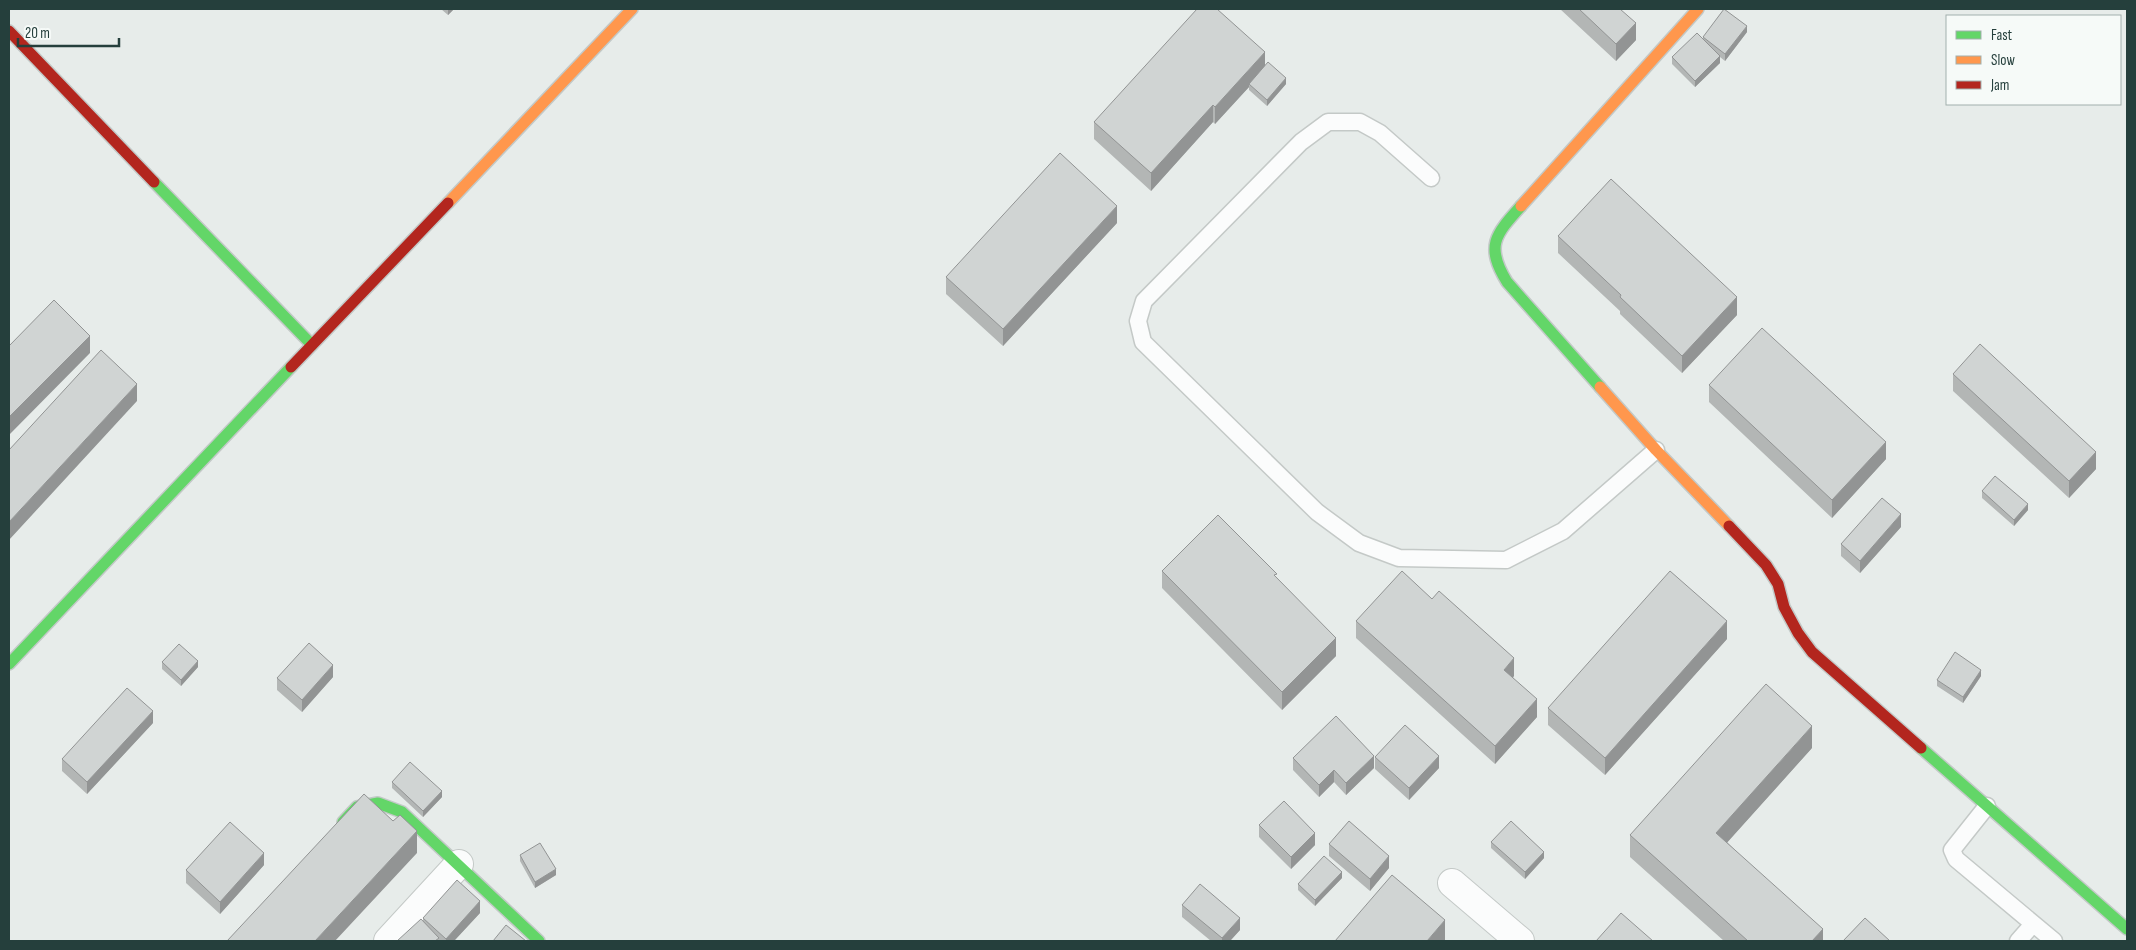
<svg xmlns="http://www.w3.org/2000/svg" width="2136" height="950" viewBox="0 0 2136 950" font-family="'Sofia Sans Condensed',sans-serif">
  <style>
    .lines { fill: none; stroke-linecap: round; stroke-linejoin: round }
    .lane-casing { stroke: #c4c9c7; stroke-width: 19 }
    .street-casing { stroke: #c4c9c7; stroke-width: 30 }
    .fast-casing { stroke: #c3c9c7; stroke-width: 14 }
    .slow-casing { stroke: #c3c9c7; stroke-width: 14 }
    .jam-casing { stroke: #c3c9c7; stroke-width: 14 }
    .lane { stroke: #fbfcfc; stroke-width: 16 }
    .street { stroke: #fbfcfc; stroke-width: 28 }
    .fast { stroke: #63d668; stroke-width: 11 }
    .slow { stroke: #ff974d; stroke-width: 11 }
    .jam { stroke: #b3261e; stroke-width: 11 }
    .wall { fill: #b3b6b5 }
    .shaded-wall { fill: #929494 }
    .building { fill: #d0d4d3; stroke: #929494 }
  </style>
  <rect width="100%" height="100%" fill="#e7ecea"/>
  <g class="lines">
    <defs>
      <path id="lane" d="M1431,178L1380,133L1360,122H1328L1301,142L1144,301L1138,321L1143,342L1317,512L1359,543L1399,558L1506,560L1563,531L1656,450
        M1987,806L1952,850L1956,859L2054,941
        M2018,941L2033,924"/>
      <path id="street" d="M1452,883L1520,941
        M388,941L459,864"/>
      <path id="fast" d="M154,182L312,345
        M1521,206C1495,235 1485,246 1507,282L1600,387
        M9,664L291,367
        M1921,748L2127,929
        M343,822L357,807L378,803L402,812L539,941"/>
      <path id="slow" d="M448,203L632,9
        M1521,206L1698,9
        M1600,387L1656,450L1729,526"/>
      <path id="jam" d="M9,31L154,182
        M291,367L448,203
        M1729,526L1766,565L1778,584L1784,607L1798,633L1812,652L1921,748"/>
    </defs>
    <use href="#lane" class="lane-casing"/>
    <use href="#street" class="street-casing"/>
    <use href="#fast" class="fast-casing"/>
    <use href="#slow" class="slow-casing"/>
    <use href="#jam" class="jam-casing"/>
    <use href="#lane" class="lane"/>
    <use href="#street" class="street"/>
    <use href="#fast" class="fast"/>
    <use href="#slow" class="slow"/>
    <use href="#jam" class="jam"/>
  </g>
  <path class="wall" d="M441,9H454L448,15Z
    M1560,9H1620L1636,40L1616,61Z
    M1747,32L1725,61L1720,57V63L1695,87L1672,64V57L1703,39V37Z
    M1265,66L1286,84L1267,106L1249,90V87L1215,124L1213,122L1151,191L1094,139V122Z
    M1117,223L1003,346L946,294V277Z
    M1558,236L1737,315L1682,373L1620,314V311L1558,253Z
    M1953,374L2096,469L2069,498L1953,391Z
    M1709,385L1886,459L1832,518L1709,402Z
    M1982,491L2028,510L2014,526L1982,498Z
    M1901,527L1860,573L1841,556V544Z
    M1162,571L1277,578L1336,656L1282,710L1162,588Z
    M1356,621L1514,676L1513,677L1537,717L1495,764L1356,638Z
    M1727,639L1605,775L1548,725V708Z
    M162,662L198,667L181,686L162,669Z
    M1981,676L1963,703L1937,686V680Z
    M333,677L302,712L277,690V678Z
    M153,723L87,794L62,771V759Z
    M1812,748L1727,842L1823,941H1724L1630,857V835Z
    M1375,757L1439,768L1409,800L1375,769Z
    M1293,758L1374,768L1346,795L1334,782L1319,797L1293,770Z
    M392,782L442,797L423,817L392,788Z
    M1259,825L1315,845L1291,869L1259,837Z
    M1491,842L1544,858L1525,879L1491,848Z
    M1329,844L1389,868L1370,891L1329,856Z
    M520,855L556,875L535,888L520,861Z
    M264,865L220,914L186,883V870Z
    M1342,878L1315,906L1298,890V884Z
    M1182,905L1240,930L1230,941H1211L1182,917Z
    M480,913L454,941H397L423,921V918Z"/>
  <path class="shaded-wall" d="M448,9H454L448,15Z
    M1636,23V40L1616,61V44Z
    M1747,26V32L1725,61V54Z
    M1265,52V69L1249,84V87L1215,124V107Z
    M1720,56V63L1695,87V81Z
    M1286,78V84L1267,106V100Z
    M1213,105V122L1151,191V173Z
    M1117,206V223L1003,346V329Z
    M10,246V264L9,265V248Z
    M1737,297V315L1682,373V356Z
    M90,336V353L9,435V417Z
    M137,384V401L9,540V522Z
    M1886,442V459L1832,518V500Z
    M2096,452V469L2069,498V481Z
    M2028,504V510L2014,526V520Z
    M1901,514V527L1860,573V561Z
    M1727,621V639L1605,775V758Z
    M1336,638V656L1282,710V692Z
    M1514,658V676L1504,687V670Z
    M198,661V667L181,686V680Z
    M333,665V677L302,712V700Z
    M1981,670V676L1963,703V697Z
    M1537,699V717L1495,764V746Z
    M153,711V723L87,794V782Z
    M1812,726V748L1716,855V833Z
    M1374,756V768L1346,795V783Z
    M1439,756V768L1409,800V788Z
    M1334,770V782L1319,797V785Z
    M442,791V797L423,817V811Z
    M417,831V853L335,941H315Z
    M1315,833V845L1291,869V857Z
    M1544,852V858L1525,879V872Z
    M264,853V865L220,914V902Z
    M1389,856V868L1370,891V879Z
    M556,869V875L535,888V882Z
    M1342,872V878L1315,906V900Z
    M480,901V913L454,941H446V939Z
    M1240,918V930L1230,941H1222V938Z
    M1445,920V941H1427Z
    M1823,929V941H1812Z"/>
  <path class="building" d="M1197,9H1217L1265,52L1215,107L1213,105L1151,173L1094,122Z
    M1579,9H1620L1636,23L1616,44Z
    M1724,9L1747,26L1725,54L1703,37Z
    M1697,33L1720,56L1695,81L1672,57Z
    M1268,62L1286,78L1267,100L1249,84Z
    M1060,153L1117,206L1003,329L946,277Z
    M1611,179L1737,297L1682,356L1620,297L1621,295L1558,236Z
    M54,300L90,336L9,417V346Z
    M1762,328L1886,442L1832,500L1709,385Z
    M1980,344L2096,452L2069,481L1953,374Z
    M101,350L137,384L9,522V450Z
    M1995,476L2028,504L2014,520L1982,491Z
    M1882,498L1901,514L1860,561L1841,544Z
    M1218,515L1277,574L1274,575L1336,638L1282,692L1162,571Z
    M1402,571L1432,599L1439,591L1514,658L1504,670L1537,699L1495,746L1356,621Z
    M1670,571L1727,621L1605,758L1548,708Z
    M309,643L333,665L302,700L277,678Z
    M179,644L198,661L181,680L162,662Z
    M1955,652L1981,670L1963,697L1937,680Z
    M1766,684L1812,726L1716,833L1823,929L1812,941H1748L1630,835Z
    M127,688L153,711L87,782L62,759Z
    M1336,716L1374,756L1346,783L1334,770L1319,785L1293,758Z
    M1405,725L1439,756L1409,788L1375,757Z
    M410,762L442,791L423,811L392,782Z
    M364,794L393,821L400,815L417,831L315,941H227Z
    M1284,801L1315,833L1291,857L1259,825Z
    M1349,821L1389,856L1370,879L1329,844Z
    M1511,821L1544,852L1525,872L1491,842Z
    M230,822L264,853L220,902L186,870Z
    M540,843L556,869L535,882L520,855Z
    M1324,856L1342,872L1315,900L1298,884Z
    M1392,875L1445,920L1427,941H1335Z
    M457,880L480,901L446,939L423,918Z
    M1200,884L1240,918L1222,938L1182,905Z
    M1621,913L1653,941H1596Z
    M1865,918L1890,941H1843Z
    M421,919L439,938L435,941H397Z
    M506,925L526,941H493Z"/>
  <rect width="2136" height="950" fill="none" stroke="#253f3c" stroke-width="20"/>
  <rect x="1946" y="15" width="175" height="90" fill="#f6faf8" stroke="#a2afad"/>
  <rect x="1956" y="31" width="25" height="8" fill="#63d668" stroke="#a2afad"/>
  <text x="1991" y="40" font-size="15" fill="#253f3c">Fast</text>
  <rect x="1956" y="56" width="25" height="8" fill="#ff974d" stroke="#a2afad"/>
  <text x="1991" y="65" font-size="15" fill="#253f3c">Slow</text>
  <rect x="1956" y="81" width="25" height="8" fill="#b3261e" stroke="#a2afad"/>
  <text x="1991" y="90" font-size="15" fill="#253f3c">Jam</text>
  <path d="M18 38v8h101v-8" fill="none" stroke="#253f3c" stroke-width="2.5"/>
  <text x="25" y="38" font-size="15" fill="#253f3c" stroke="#f6faf8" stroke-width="4" paint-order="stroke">20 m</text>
</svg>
